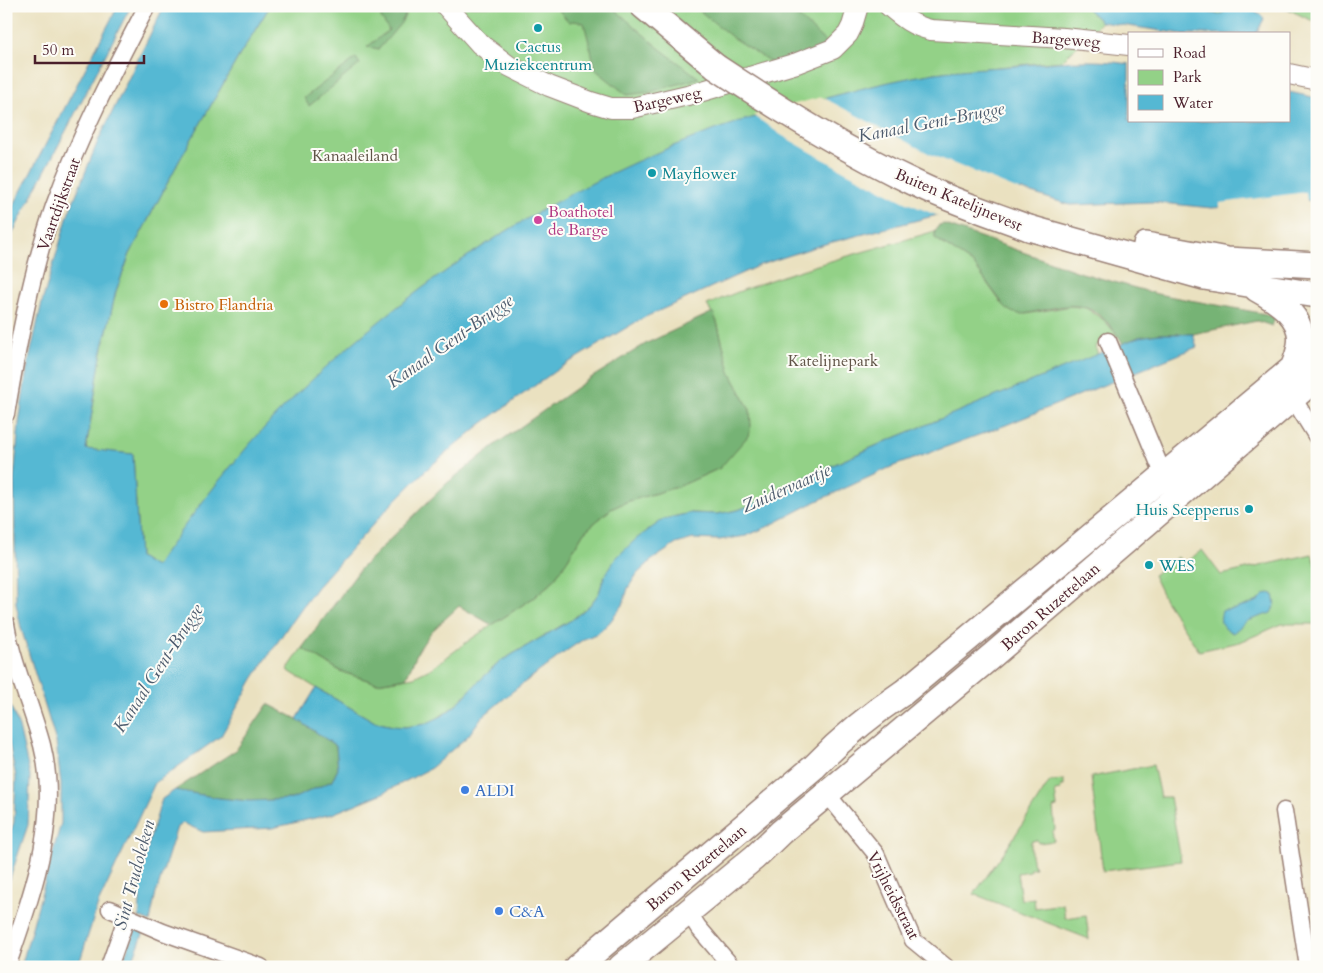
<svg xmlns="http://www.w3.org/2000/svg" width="1323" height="973" viewBox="0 0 1323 973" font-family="Cardo,serif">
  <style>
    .green { fill: #93d187; stroke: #6e7859 }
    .forest { fill: #76b374; stroke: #606950 }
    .water { fill: #55b8d3; stroke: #506c7f }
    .pier { fill: #eae1c0 }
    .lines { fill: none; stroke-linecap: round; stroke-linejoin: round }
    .minor-casing { stroke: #9a8076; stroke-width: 19 }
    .tertiary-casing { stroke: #9a8076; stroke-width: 22 }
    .primary-casing { stroke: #9a8076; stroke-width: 28 }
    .minor { stroke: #fff; stroke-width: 16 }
    .tertiary { stroke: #fff; stroke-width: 20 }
    .primary { stroke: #fff; stroke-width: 25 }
    .primary-bridge-casing { stroke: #9a8076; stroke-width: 28; stroke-linecap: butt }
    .primary-bridge { stroke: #fff; stroke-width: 25 }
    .culture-dot { fill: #0f9aa8; stroke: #fdfcf7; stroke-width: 2 }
    .hotel-dot { fill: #d1479c; stroke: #fdfcf7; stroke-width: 2 }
    .food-dot { fill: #e8710a; stroke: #fdfcf7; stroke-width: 2 }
    .shop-dot { fill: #3f7fe0; stroke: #fdfcf7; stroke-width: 2 }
    .labels { text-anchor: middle; stroke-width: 4; stroke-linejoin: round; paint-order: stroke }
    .street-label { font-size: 16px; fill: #4a1f2b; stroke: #fdfcf7 }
    .culture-label { font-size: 16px; fill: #0d838f; stroke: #fdfcf7; text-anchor: start }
    .park-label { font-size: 16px; fill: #605447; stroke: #fdfcf7 }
    .hotel-label { font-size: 16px; fill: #b23c85; stroke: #fdfcf7; text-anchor: start }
    .food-label { font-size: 16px; fill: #c56008; stroke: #fdfcf7; text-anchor: start }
    .shop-label { font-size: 16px; fill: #366cbe; stroke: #fdfcf7; text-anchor: start }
    .water-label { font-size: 18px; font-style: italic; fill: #4e5c6e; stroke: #fdfcf7 }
  </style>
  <rect width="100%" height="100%" fill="#fdfcf7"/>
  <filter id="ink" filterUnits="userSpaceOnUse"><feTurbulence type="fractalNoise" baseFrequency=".02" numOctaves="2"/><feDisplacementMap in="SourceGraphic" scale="10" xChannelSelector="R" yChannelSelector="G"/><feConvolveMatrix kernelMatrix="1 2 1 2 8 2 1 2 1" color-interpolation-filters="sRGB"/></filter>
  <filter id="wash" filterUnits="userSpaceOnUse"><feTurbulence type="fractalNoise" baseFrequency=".0096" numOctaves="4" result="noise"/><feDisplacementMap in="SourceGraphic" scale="20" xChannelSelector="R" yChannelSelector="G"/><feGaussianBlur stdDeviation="1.12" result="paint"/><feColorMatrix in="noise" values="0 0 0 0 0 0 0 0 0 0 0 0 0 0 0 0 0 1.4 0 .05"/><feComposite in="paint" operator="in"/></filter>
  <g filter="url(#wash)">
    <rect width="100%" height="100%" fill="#eae1c0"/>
    <path class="green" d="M270,6H1084L1101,22L1062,61L935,73L868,87L745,120L677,145L615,172L557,202L499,236L313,380L266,427L223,477L155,567L139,557L133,454L86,450L101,356L116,291L130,254L179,161L239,56Z
      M1202,6H1233L1220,15L1208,12Z
      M1281,6H1317V23Z
      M935,231V238L974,265L1000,301L1026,314L1071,306L1086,308L1104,320L1118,336L1095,346L1098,355L882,443L804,478L756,503L738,510L717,514L690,513L664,519L652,529L604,577L599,593L590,605L573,619L501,661L478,682L456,705L435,720L425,724L404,727L393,726L375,722L316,688L287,670L302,648L342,672L377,683L414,677L432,668L471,639L533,598L551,583L561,570L584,532L611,509L626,502L680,486L720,468L750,410L730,372L717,322L707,305C780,272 859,254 935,231Z
      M1202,550L1221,575L1312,554L1317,569V624H1282L1240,642L1199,651L1165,600L1153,575L1178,557L1183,564Z
      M1153,765L1160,797H1170L1181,861L1103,871L1091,777Z
      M1064,780V786H1060L1061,790L1055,791L1057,807L1053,808L1055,830L1052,831L1054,841L1038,843L1037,840L1031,841V856L1035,868H1030V871L1017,873L1021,900L1034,898L1035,908L1063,904L1065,918L1086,915L1089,939L974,894L1007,848L1050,781Z"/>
    <path class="forest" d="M386,6H410L401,23L379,49L367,47L389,30L381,18V10Z
      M555,6H611L659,48L699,78L651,92L627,95L596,70L584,23L574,21L569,22Z
      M694,6H787L833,49L780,68L733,38Z
      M356,58L360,64L309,106L304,98Z
      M943,224L1082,273L1157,294L1266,314L1275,318L1272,326L1257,321L1193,334H1159L1139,337L1123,344C1114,328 1097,307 1077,306C1064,305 1050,309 1038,311C1026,314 1016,317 1006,308L974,265L935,238V231L939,225Z
      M713,312L717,322L730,372L750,410L751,426L748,436L720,468L680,486L626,502L611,509L584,532L561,570L551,583L533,598L492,625L459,606L431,632L418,651L406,678L377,683L342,672L302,648L361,568L446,484L499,442L586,381L647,343Z
      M268,704L297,719L336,746L338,769L332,781L292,799L249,801L219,798L175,790L236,750Z"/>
    <path class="water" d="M118,6H131L6,246V220Z
      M164,6H270L239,56L179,161L130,254L116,291L101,356L86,449L133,454L139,557L155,567C189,518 225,471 265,427C392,292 568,176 745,120C778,110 812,102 845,93C874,85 905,78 935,73C961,69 988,68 1015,66C1053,62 1091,58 1129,64V121H1289V92L1317,98V202L1305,200L1212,208L1151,202L1070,205L1022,190L953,211L821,245L760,265L641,319L558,369L480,425L427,469L387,509L317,587L289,625L253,679L221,736L155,783L98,904L78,967H21L61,823V784L56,742L21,628L16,604L14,480L19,423L27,369L42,302L69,212L98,141Z
      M1084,6H1202L1208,12L1220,15C1224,12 1230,7 1234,6C1243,4 1260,11 1264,19L1256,34H1183L1101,22Z
      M1159,334H1193L1197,347L1006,425L891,467L815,502L767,527L746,536L719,540L693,539L676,544L652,560L637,574L628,588L623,605L609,623L598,633L584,639L569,649L513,691L481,718L468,736L431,768L381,794L332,814L272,828L203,832L183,823L177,827L155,897L150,922L139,917L142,870L150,838L162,799L175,790L219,798L249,801L292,799L332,781L338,769L336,746L297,719L316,688L375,722L393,726L405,727L425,724L442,716L456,705L478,682L501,661L573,619L590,605L599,593L604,577L616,558L636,539L664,519L690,513L717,514L738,510L756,503L804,478L882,443L1139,337Z
      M1269,593L1273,594L1275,605L1271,613L1247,621L1233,633C1222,628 1218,623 1222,611L1224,610L1235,609L1258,601L1265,594Z
      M6,695L19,727L30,776L28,825L6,890V845L14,822L16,777L6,729Z
      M137,926L145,929L130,967H120Z"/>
    <path class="pier" d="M822,97L930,154L1038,198L1023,193L941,217L907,203L844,171L781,135L753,115Z
      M1306,192L1307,201L1220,209V203Z"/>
  </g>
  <g filter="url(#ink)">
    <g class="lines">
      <defs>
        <path id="minor" d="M1108,341L1164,476
          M1293,398L1317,437
          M6,414C18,344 31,273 54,206C79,137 113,71 147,6
          M6,624C13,666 31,704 42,745C61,820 31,896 7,967
          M827,794L876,854L913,940L946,967
          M1284,811L1308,967
          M110,909L163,932L261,967
          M688,911L698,927L732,967
          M109,967L127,916"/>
        <path id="tertiary" d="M446,6L480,44L509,66L549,86L591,102L611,108H632L696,93L797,63L833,49L848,34L852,26L858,6
          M889,6C903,18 913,26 931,30L1064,38L1129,45
          M1289,74L1317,80"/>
        <path id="primary" d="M643,6L716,67
          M1029,228L1204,277L1317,295
          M1146,245L1227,260L1317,265
          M1257,289C1277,300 1305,317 1300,345C1299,353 1296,361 1293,368
          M577,967L814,767C842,738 871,714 904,692L1293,368L1317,347
          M621,967L755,857L781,832L994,654L1317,377"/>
      </defs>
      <use href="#minor" class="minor-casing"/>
      <use href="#tertiary" class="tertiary-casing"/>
      <use href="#primary" class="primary-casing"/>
      <use href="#minor" class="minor"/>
      <use href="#tertiary" class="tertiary"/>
      <use href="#primary" class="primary"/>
      <defs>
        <path id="primary-bridge" d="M716,67C781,110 848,152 919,185C954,202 992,214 1029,228"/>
      </defs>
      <use href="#primary-bridge" class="primary-bridge-casing"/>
      <use href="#primary-bridge" class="primary-bridge"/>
    </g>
  </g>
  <g class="culture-dot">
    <circle cx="538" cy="28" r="5"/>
    <circle cx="652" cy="173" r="5"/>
    <circle cx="1249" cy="509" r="5"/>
    <circle cx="1149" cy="565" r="5"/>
  </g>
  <circle class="hotel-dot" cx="538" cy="220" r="5"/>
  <circle class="food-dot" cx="164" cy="304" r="5"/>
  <g class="shop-dot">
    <circle cx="465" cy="790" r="5"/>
    <circle cx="499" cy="911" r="5"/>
  </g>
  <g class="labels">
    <g class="street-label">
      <text transform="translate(1066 39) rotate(4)" y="6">Bargeweg</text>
      <text transform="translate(667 99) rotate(-13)" y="6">Bargeweg</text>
      <text transform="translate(959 199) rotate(23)" y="6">Buiten Katelijnevest</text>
      <text transform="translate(58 204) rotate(-70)" y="6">Vaartdijkstraat</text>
      <text transform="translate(1050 606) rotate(-41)" y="6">Baron Ruzettelaan</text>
      <text transform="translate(696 867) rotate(-40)" y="6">Baron Ruzettelaan</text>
      <text transform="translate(894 895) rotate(63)" y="6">Vrijheidsstraat</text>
    </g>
    <g class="culture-label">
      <text x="538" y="52" text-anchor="middle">Cactus<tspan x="538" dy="18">Muziekcentrum</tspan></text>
      <text x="662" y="179">Mayflower</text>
      <text x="1239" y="515" text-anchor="end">Huis Scepperus</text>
      <text x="1159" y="571">WES</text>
    </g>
    <g class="park-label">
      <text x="355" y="161">Kanaaleiland</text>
      <text x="833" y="366">Katelijnepark</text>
    </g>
    <g class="hotel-label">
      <text x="548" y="217">Boathotel<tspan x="548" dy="18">de Barge</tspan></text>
    </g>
    <g class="food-label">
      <text x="174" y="310">Bistro Flandria</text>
    </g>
    <g class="shop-label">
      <text x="475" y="796">ALDI</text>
      <text x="509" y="917">C&amp;A</text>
    </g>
    <g class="water-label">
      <text transform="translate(931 122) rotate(-11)" y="6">Kanaal Gent-Brugge</text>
      <text transform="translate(450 341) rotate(-35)" y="6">Kanaal Gent-Brugge</text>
      <text transform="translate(786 488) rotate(-24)" y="6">Zuidervaartje</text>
      <text transform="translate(158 668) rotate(-57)" y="6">Kanaal Gent-Brugge</text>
      <text transform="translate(134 875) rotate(-75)" y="6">Sint Trudoleken</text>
    </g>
  </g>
  <rect width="1323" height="973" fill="none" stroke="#fdfcf7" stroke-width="25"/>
  <rect x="1128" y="32" width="162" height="90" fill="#fdfcf7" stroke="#b5a4a5"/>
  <rect x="1138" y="49" width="25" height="8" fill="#ffffff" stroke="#b5a4a5"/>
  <text x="1173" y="58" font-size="15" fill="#4a1f2b">Road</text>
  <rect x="1138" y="70" width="25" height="15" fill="#93d187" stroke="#b5a4a5"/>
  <text x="1173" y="82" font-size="15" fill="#4a1f2b">Park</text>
  <rect x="1138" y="95" width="25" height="15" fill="#55b8d3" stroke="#b5a4a5"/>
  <text x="1173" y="108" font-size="15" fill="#4a1f2b">Water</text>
  <path d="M35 55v8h109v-8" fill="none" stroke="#4a1f2b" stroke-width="2.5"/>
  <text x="42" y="55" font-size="15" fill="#4a1f2b" stroke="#fdfcf7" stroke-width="4" paint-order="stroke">50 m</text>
</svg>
